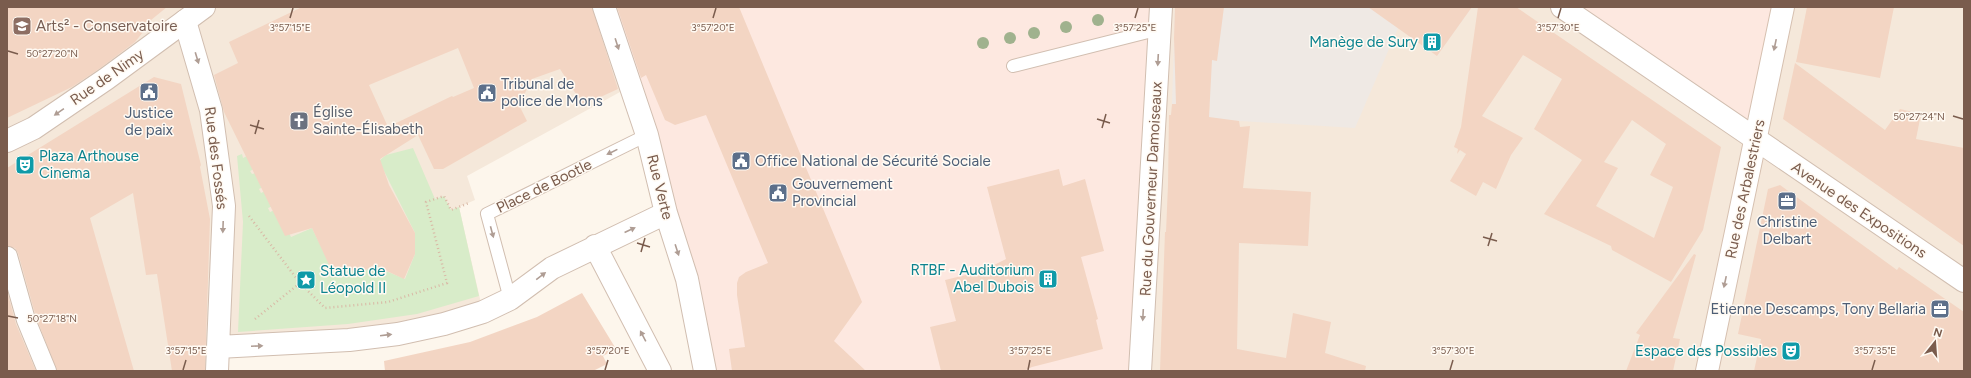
<svg xmlns="http://www.w3.org/2000/svg" width="1971" height="378" viewBox="0 0 1971 378" font-family="Figtree,sans-serif">
  <style>
    .residential { fill: #f5e8da }
    .commercial { fill: #fde8e0 }
    .industrial { fill: #efe9e4 }
    .green { fill: #d8ecc9 }
    .building { fill: #f3d5c3; fill-rule: evenodd }
    .lines { fill: none; stroke-linecap: round; stroke-linejoin: round }
    .service-casing { stroke: #d1beb0; stroke-width: 14 }
    .pedestrian-casing { stroke: #d1beb0; stroke-width: 20 }
    .minor-casing { stroke: #d1beb0; stroke-width: 24 }
    .tertiary-casing { stroke: #d1beb0; stroke-width: 24 }
    .secondary-casing { stroke: #d6c0b0; stroke-width: 24 }
    .path { stroke: #d9b8a5; stroke-width: 2.5; stroke-dasharray: 1 3; stroke-linecap: butt }
    .service { stroke: #fff; stroke-width: 12 }
    .pedestrian { stroke: #fff; stroke-width: 18 }
    .minor { stroke: #fff; stroke-width: 22 }
    .tertiary { stroke: #fff; stroke-width: 22 }
    .secondary { stroke: #fff; stroke-width: 22 }
    .tree { fill: #a0b28e }
    .oneway { fill: #af9d94 }
    .ticks { fill: none; stroke: #7a5c4d; stroke-width: 1.5 }
    .labels { text-anchor: middle; stroke-width: 3; stroke-linejoin: round; paint-order: stroke }
    .education-label { font-size: 15px; fill: #785e54; stroke: #fffaf3; text-anchor: start }
    .culture-label { font-size: 15px; fill: #0d838f; stroke: #fffaf3; text-anchor: end }
    .street-label { font-size: 15px; fill: #7a5c4d; stroke: #fffaf3 }
    .service-label { font-size: 15px; fill: #4e5e75; stroke: #fffaf3; text-anchor: start }
    .worship-label { font-size: 15px; fill: #5b616d; stroke: #fffaf3; text-anchor: start }
    .ticks-label { font-size: 10px; text-anchor: middle; fill: #7a5c4d; stroke: #fffaf3; stroke-width: 3; stroke-linejoin: round; paint-order: stroke }
  </style>
  <rect width="100%" height="100%" fill="#fdf6ec"/>
  <path class="residential" d="M7,7H627L617,12L631,86L467,176L475,200L459,207L483,312L218,347L217,371H7Z
    M1161,7H1964V371H1140Z"/>
  <path class="commercial" d="M627,7H1161L1140,371H705L617,12Z
    M1562,7H1783L1755,139Z"/>
  <path class="industrial" d="M1175,7H1472L1437,56L1398,28L1355,128L1208,119L1210,105L1172,104Z"/>
  <path class="green" d="M413,148L435,199L444,196L451,210L459,207L479,296L417,314L348,324L238,332L243,222L237,156L242,154L243,158L247,156L254,169L250,171L252,174L256,173L263,187L259,189L261,193L265,191L273,206L268,208L270,212L275,210L279,212L291,237L312,228L331,267H340L361,273L378,263L386,271L405,279L415,254V233L379,161L386,155Z"/>
  <path class="building" d="M7,7H167L140,29L143,32L135,42L99,69L72,87L7,118Z
    M302,7H592L618,89L583,105L560,69L532,79L519,105L527,121L443,169H434L418,135L380,159L389,185L415,233V254L404,279L374,265L361,273L339,267H330L312,228L285,236L224,112L214,75L238,63L229,42ZM458,48L474,88L453,97L452,96L388,127L369,85Z
    M617,7H739L862,302L834,341L866,371H732L729,349L745,347L737,295V283L739,277L746,272L768,263L706,115L675,125L665,120L646,75L641,78Z
    M1175,7H1224L1217,61L1212,60L1209,117L1239,121L1240,127L1250,126L1243,188L1311,192L1308,246L1239,243L1237,349L1286,358L1293,313L1331,322L1325,353L1366,366L1365,371H1160L1165,232H1166L1168,185L1169,115H1171L1172,104H1176L1174,38Z
    M1368,7H1472L1437,56Z
    M1478,7H1516L1721,147L1703,230L1671,282L1612,250L1611,246L1544,214L1582,160L1534,129L1562,79L1523,55L1482,116L1523,138L1511,155L1496,189L1483,182L1476,196L1450,181L1466,154L1460,150L1457,154L1458,149L1454,147L1461,127ZM1632,120L1666,144L1650,175L1673,187L1654,238L1596,206L1618,168L1604,162Z
    M1807,7H1894L1880,78L1796,62Z
    M1795,63L1885,130L1900,109L1921,114L1916,139L1964,148V246L1783,119Z
    M154,77L181,84L201,165L200,167L210,219L205,371H172L157,274L146,275L133,193L90,218L134,371H57L36,317L18,253L15,248L7,246V168Z
    M1059,169L1063,186L1085,179L1104,251L1081,257L1098,319L1096,320L1103,349L1032,367L1024,371H941L930,327L956,321L945,280L995,268L994,265L1006,259L987,187Z
    M1780,185L1897,270L1899,267L1964,312V371H1754L1761,339L1738,334L1768,189Z
    M1694,254L1696,255L1673,338L1680,339L1673,371H1626L1640,335L1636,333Z
    M7,291L16,324L36,371H7Z
    M582,293L616,349L603,356L607,364L593,371H385L384,361L470,342L537,317Z"/>
  <g class="lines">
    <defs>
      <path id="service" d="M1013,66L1160,29
        M510,299L487,214L647,135"/>
      <path id="pedestrian" d="M8,256L26,320L47,371"/>
      <path id="minor" d="M604,7L647,135L666,213L687,279L705,371
        M1562,7L1964,281
        M185,21L211,110L224,206L217,371
        M595,246L660,371
        M218,347L349,340L398,334L444,324L483,312L510,299L552,268L666,213
        M1140,371L1161,7"/>
      <path id="tertiary" d="M7,141L34,128L106,79L204,7"/>
      <path id="secondary" d="M1707,371L1783,7"/>
    </defs>
    <use href="#service" class="service-casing"/>
    <use href="#pedestrian" class="pedestrian-casing"/>
    <use href="#minor" class="minor-casing"/>
    <use href="#tertiary" class="tertiary-casing"/>
    <use href="#secondary" class="secondary-casing"/>
    <path class="path" d="M249,216L300,283L325,308L388,302L447,283L426,202L444,196L451,210L469,203
      M255,319L300,283"/>
    <use href="#service" class="service"/>
    <use href="#pedestrian" class="pedestrian"/>
    <use href="#minor" class="minor"/>
    <use href="#tertiary" class="tertiary"/>
    <use href="#secondary" class="secondary"/>
  </g>
  <g class="tree">
    <circle cx="1098" cy="20" r="6"/>
    <circle cx="1066" cy="27" r="6"/>
    <circle cx="1034" cy="33" r="6"/>
    <circle cx="1010" cy="38" r="6"/>
    <circle cx="983" cy="43" r="6"/>
  </g>
  <defs><path id="oneway-solid" d="M-6-.8H1V-3.2L6.5 0L1 3.2V.8H-6Z"/></defs>
  <g class="oneway">
    <use href="#oneway-solid" transform="translate(617 44) rotate(72)"/>
    <use href="#oneway-solid" transform="translate(1775 45) rotate(102)"/>
    <use href="#oneway-solid" transform="translate(197 58) rotate(73)"/>
    <use href="#oneway-solid" transform="translate(1158 60) rotate(93)"/>
    <use href="#oneway-solid" transform="translate(59 112) rotate(145)"/>
    <use href="#oneway-solid" transform="translate(612 152) rotate(154)"/>
    <use href="#oneway-solid" transform="translate(223 227) rotate(92)"/>
    <use href="#oneway-solid" transform="translate(630 230) rotate(-25)"/>
    <use href="#oneway-solid" transform="translate(492 232) rotate(75)"/>
    <use href="#oneway-solid" transform="translate(677 250) rotate(72)"/>
    <use href="#oneway-solid" transform="translate(541 276) rotate(-37)"/>
    <use href="#oneway-solid" transform="translate(1725 282) rotate(102)"/>
    <use href="#oneway-solid" transform="translate(1143 315) rotate(93)"/>
    <use href="#oneway-solid" transform="translate(386 335) rotate(-7)"/>
    <use href="#oneway-solid" transform="translate(643 336) rotate(-118)"/>
    <use href="#oneway-solid" transform="translate(257 346) rotate(-3)"/>
  </g>
  <path class="ticks" d="M290,18L293,8M713,18L716,8M1135,18L1138,8M1558,18L1561,8M8,51L18,54M1953,116L1963,119M1097,119L1110,123M250,125L264,129M1102,128L1106,114M255,134L259,120M1483,237L1497,241M637,243L650,247M1488,246L1492,233M641,252L645,238M8,316L18,318M183,370L186,360M605,370L608,360M1028,370L1030,360M1450,370L1453,360M1872,370L1875,360"/>
  <defs>
    <symbol id="school-square" viewBox="-11 -11 22 22"><rect x="-9" y="-9" width="18" height="18" rx="4" fill="#8d6e63" stroke="#fffaf3"/><path d="M0-5L7-2L0 1L-7-2ZM-4 1L0 2.5L4 1V4Q0 6-4 4Z" fill="#fff"/></symbol>
    <symbol id="building-square" viewBox="-11 -11 22 22"><rect x="-9" y="-9" width="18" height="18" rx="4" fill="#0f9aa8" stroke="#fffaf3"/><path d="M-4-6H4V6H1V3H-1V6H-4ZM-2.5-4.3h1.7v1.8h-1.7ZM.8-4.3h1.7v1.8H.8ZM-2.5-1h1.7V.8h-1.7ZM.8-1h1.7V.8H.8Z" fill="#fff"/></symbol>
    <symbol id="civic-square" viewBox="-11 -11 22 22"><rect x="-9" y="-9" width="18" height="18" rx="4" fill="#5c6f8a" stroke="#fffaf3"/><path d="M-.6-6.5H3V-4.5H.6V-3L4-1V1h2V6H-6V1h2V-1L-.6-3ZM-1.2 2.5V6h2.4V2.5Z" fill="#fff"/></symbol>
    <symbol id="church-square" viewBox="-11 -11 22 22"><rect x="-9" y="-9" width="18" height="18" rx="4" fill="#6b7280" stroke="#fffaf3"/><path d="M-1.2-6h2.4v3.5h3.3v2.4h-3.3V6h-2.4V-.1h-3.3v-2.4h3.3Z" fill="#fff"/></symbol>
    <symbol id="theatre-square" viewBox="-11 -11 22 22"><rect x="-9" y="-9" width="18" height="18" rx="4" fill="#0f9aa8" stroke="#fffaf3"/><path d="M-5-5.5Q0-4 5-5.5V0Q5 5 0 6Q-5 5-5 0ZM-3.3-2.5H-1v1.5H-3.3ZM1-2.5H3.3v1.5H1ZM-2.8 1Q0 5.5 2.8 1Z" fill="#fff"/></symbol>
    <symbol id="office-square" viewBox="-11 -11 22 22"><rect x="-9" y="-9" width="18" height="18" rx="4" fill="#5c6f8a" stroke="#fffaf3"/><path d="M-6-3h4V-5.5h4V-3h4V5H-6ZM-1-4.5V-3h2v-1.5ZM-6 0V1H6V0Z" fill="#fff"/></symbol>
    <symbol id="sight-square" viewBox="-11 -11 22 22"><rect x="-9" y="-9" width="18" height="18" rx="4" fill="#0f9aa8" stroke="#fffaf3"/><path d="M0-6L1.8-2.2L6-1.7L2.9 1.2L3.7 5.4L0 3.3L-3.7 5.4L-2.9 1.2L-6-1.7L-1.8-2.2Z" fill="#fff"/></symbol>
  </defs>
  <g fill-rule="evenodd">
    <use href="#school-square" x="11" y="15" width="22" height="22"/>
    <use href="#building-square" x="1421" y="31" width="22" height="22"/>
    <use href="#civic-square" x="138" y="81" width="22" height="22"/>
    <use href="#civic-square" x="476" y="82" width="22" height="22"/>
    <use href="#church-square" x="288" y="110" width="22" height="22"/>
    <use href="#civic-square" x="730" y="150" width="22" height="22"/>
    <use href="#theatre-square" x="14" y="154" width="22" height="22"/>
    <use href="#civic-square" x="767" y="182" width="22" height="22"/>
    <use href="#office-square" x="1776" y="190" width="22" height="22"/>
    <use href="#building-square" x="1037" y="268" width="22" height="22"/>
    <use href="#sight-square" x="295" y="269" width="22" height="22"/>
    <use href="#office-square" x="1929" y="298" width="22" height="22"/>
    <use href="#theatre-square" x="1780" y="340" width="22" height="22"/>
  </g>
  <g class="labels">
    <g class="education-label">
      <text x="36" y="31">Arts² - Conservatoire</text>
    </g>
    <g class="culture-label">
      <text x="1418" y="47">Manège de Sury</text>
      <text x="39" y="161" text-anchor="start">Plaza Arthouse<tspan x="39" dy="17">Cinema</tspan></text>
      <text x="1034" y="275">RTBF - Auditorium<tspan x="1034" dy="17">Abel Dubois</tspan></text>
      <text x="320" y="276" text-anchor="start">Statue de<tspan x="320" dy="17">Léopold II</tspan></text>
      <text x="1777" y="356">Espace des Possibles</text>
    </g>
    <g class="street-label">
      <text transform="translate(107 77) rotate(-35)" y="5">Rue de Nimy</text>
      <text transform="translate(216 158) rotate(83)" y="5">Rue des Fossés</text>
      <text transform="translate(544 186) rotate(-26)" y="5">Place de Bootle</text>
      <text transform="translate(660 187) rotate(76)" y="5">Rue Verte</text>
      <text transform="translate(1151 189) rotate(-87)" y="5">Rue du Gouverneur Damoiseaux</text>
      <text transform="translate(1745 189) rotate(-78)" y="5">Rue des Arbalestriers</text>
      <text transform="translate(1859 210) rotate(34)" y="5">Avenue des Expositions</text>
    </g>
    <g class="service-label">
      <text x="501" y="89">Tribunal de<tspan x="501" dy="17">police de Mons</tspan></text>
      <text x="149" y="118" text-anchor="middle">Justice<tspan x="149" dy="17">de paix</tspan></text>
      <text x="755" y="166">Office National de Sécurité Sociale</text>
      <text x="792" y="189">Gouvernement<tspan x="792" dy="17">Provincial</tspan></text>
      <text x="1787" y="227" text-anchor="middle">Christine<tspan x="1787" dy="17">Delbart</tspan></text>
      <text x="1926" y="314" text-anchor="end">Etienne Descamps, Tony Bellaria</text>
    </g>
    <g class="worship-label">
      <text x="313" y="117">Église<tspan x="313" dy="17">Sainte-Élisabeth</tspan></text>
    </g>
  </g>
  <g class="ticks-label">
    <text x="290" y="31">3°57'15"E</text>
    <text x="713" y="31">3°57'20"E</text>
    <text x="1135" y="31">3°57'25"E</text>
    <text x="1558" y="31">3°57'30"E</text>
    <text x="52" y="57">50°27'20"N</text>
    <text x="1919" y="120">50°27'24"N</text>
    <text x="52" y="322">50°27'18"N</text>
    <text x="186" y="354">3°57'15"E</text>
    <text x="608" y="354">3°57'20"E</text>
    <text x="1030" y="354">3°57'25"E</text>
    <text x="1453" y="354">3°57'30"E</text>
    <text x="1875" y="354">3°57'35"E</text>
  </g>
  <rect width="1971" height="378" fill="none" stroke="#7a5c4d" stroke-width="16"/>
  <g transform="translate(1935 342) rotate(17)" stroke="#fffaf3" stroke-width="3" paint-order="stroke">
  <path d="M0-3L7 15L0 10L-7 15Z" fill="#7a5c4d"/>
  <text y="-6" font-size="11" font-weight="bold" text-anchor="middle" fill="#7a5c4d">N</text>
  </g>
</svg>
